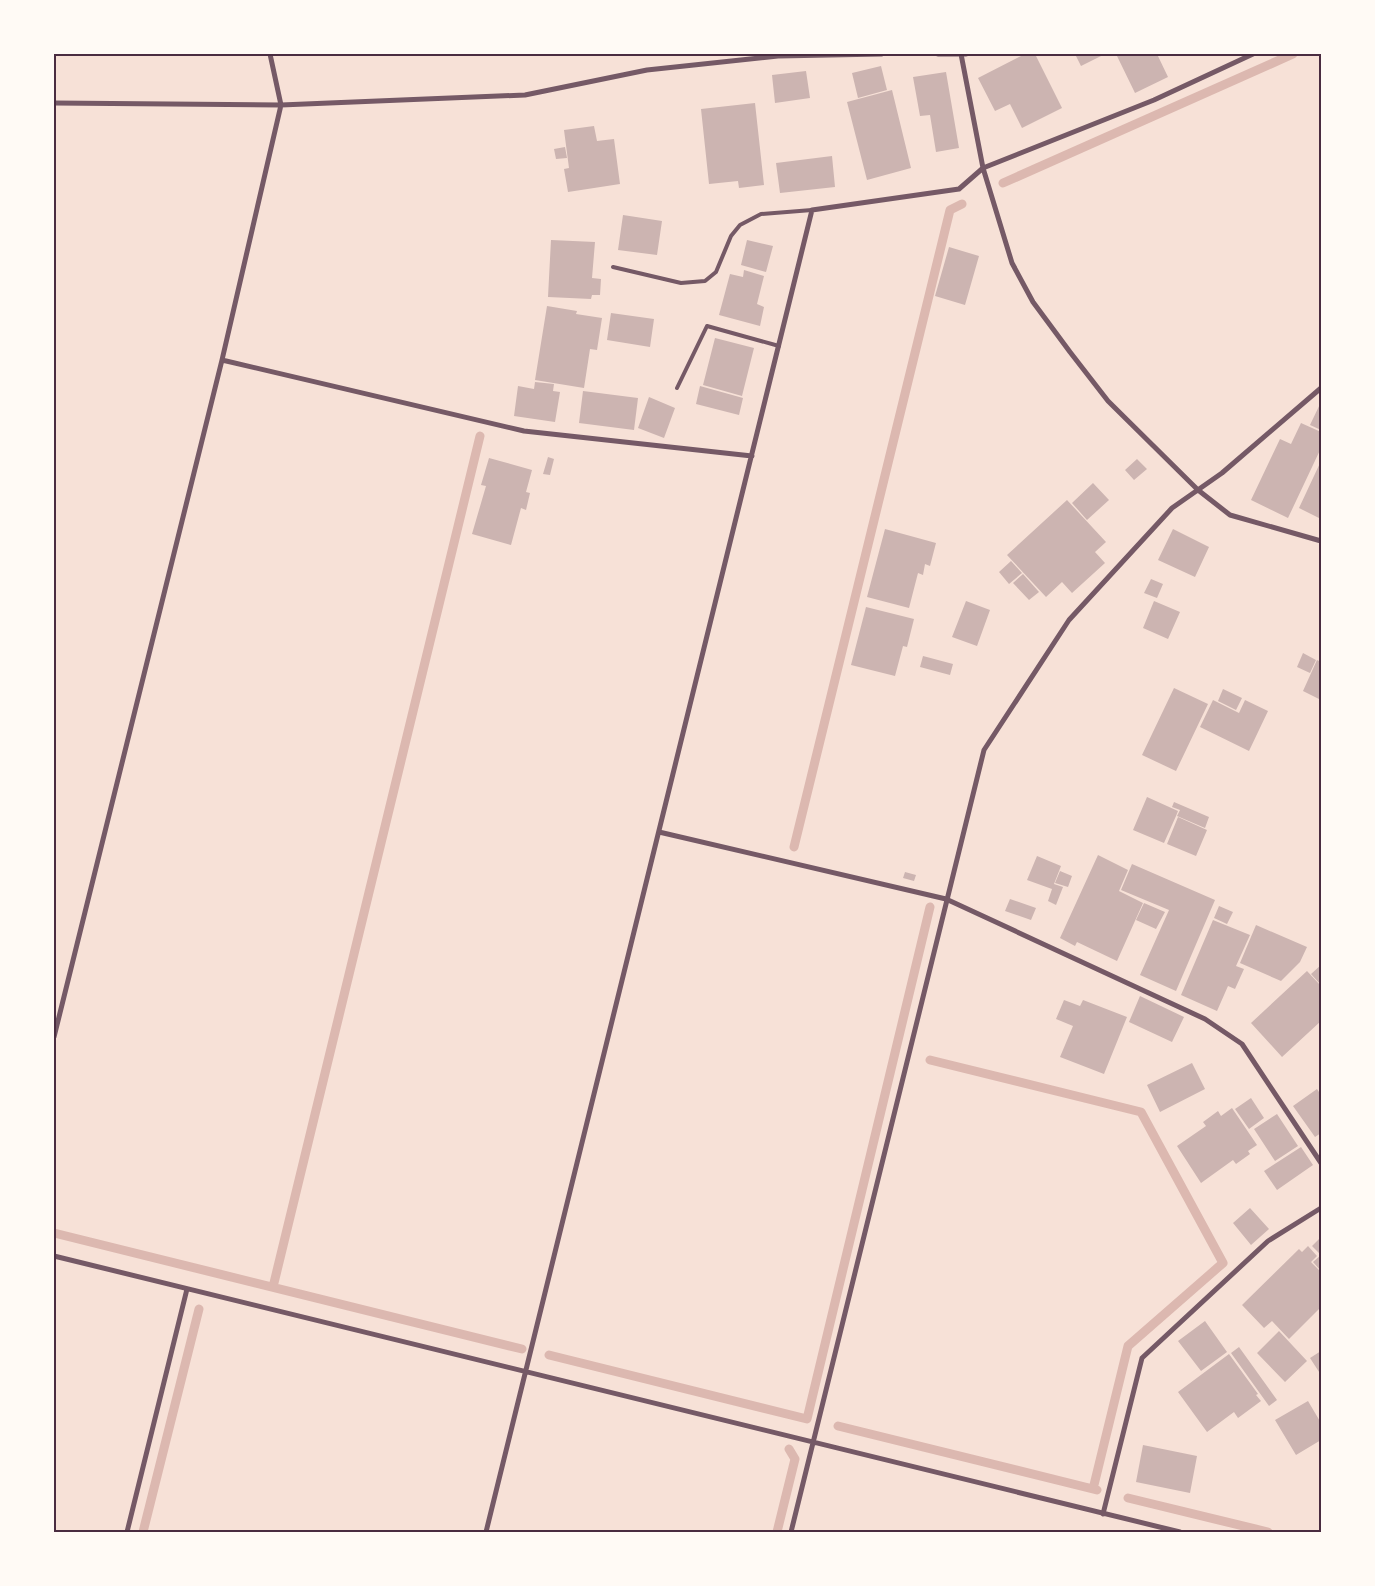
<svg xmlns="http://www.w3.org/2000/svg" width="1375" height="1586" viewBox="0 0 1375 1586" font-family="'Space Grotesk',sans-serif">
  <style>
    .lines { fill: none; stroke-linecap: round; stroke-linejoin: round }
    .stream { stroke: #dcb8b0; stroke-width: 9 }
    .building { fill: #ccb4b1 }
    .service { stroke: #755966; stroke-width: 4 }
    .minor { stroke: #755966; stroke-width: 5 }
    .neatline { fill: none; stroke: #4a2c40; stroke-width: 2 }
  </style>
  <rect width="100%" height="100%" fill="#f7e1d7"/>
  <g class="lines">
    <path class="stream" d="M1003,183L1293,54
      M794,847L950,210L962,204
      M930,1060L1141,1112L1223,1263L1128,1346L1093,1489
      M54,1233L522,1349
      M273,1287L480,436
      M549,1355L807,1419L930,907
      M838,1426L1097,1490
      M1128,1498L1268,1532
      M143,1532L199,1309
      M777,1532L795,1459L789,1449"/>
  </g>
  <path class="building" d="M1025,54H1035L1062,108L1022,128L1010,104L995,111L978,78Z
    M1075,54H1105L1081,66Z
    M1121,54H1157L1168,77L1135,93L1117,56Z
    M881,66L887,90L858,98L852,73Z
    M806,71L810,98L775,103L772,75Z
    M946,72L959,148L936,152L930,115L920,116L913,77Z
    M892,90L911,168L867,180L847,102Z
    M755,103L764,185L739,188L738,181L709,184L701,109Z
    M594,126L597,141L614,139L620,184L568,192L564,169L569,168L564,130Z
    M565,147L567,158L556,159L554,149Z
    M832,156L835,187L780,193L776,163Z
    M623,215L662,221L657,255L618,250Z
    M551,240L595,242L592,278L601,279L600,295H592L591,299L548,297Z
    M747,240L773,246L766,272L741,265Z
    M949,247L979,256L965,305L935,296Z
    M744,270L764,276L757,304L764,307L760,326L719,315L730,274L743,277Z
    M547,306L577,311L576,314L602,318L597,350L590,349L584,388L535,380Z
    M611,313L654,319L650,347L607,340Z
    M715,338L754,348L742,396L703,385Z
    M535,382L554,384L553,391L560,392L555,422L514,416L518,386L534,389Z
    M700,386L743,398L739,415L696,404Z
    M583,391L638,398L634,430L579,423Z
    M649,397L675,408L664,438L638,428Z
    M1321,402V430L1310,425Z
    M1301,423L1321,432V448L1288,518L1251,500L1280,439L1291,444Z
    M548,457L554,459L550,475L543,474Z
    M489,458L532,470L526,492L530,493L526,510L521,508L511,545L472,534L486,486L481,485Z
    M1137,459L1147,469L1134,480L1125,470Z
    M1321,461V519L1299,508Z
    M1093,483L1109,500L1087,520L1072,503Z
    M1067,500L1106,542L1095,552L1105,563L1072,593L1062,582L1046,597L1007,555Z
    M885,529L936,543L930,566L925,564L923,575L918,573L909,608L867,597Z
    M1173,529L1209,547L1195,577L1158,560Z
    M1011,561L1022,573L1009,584L999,572Z
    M1023,574L1039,592L1029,600L1013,583Z
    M1151,579L1163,584L1157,598L1144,593Z
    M966,601L990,610L977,646L952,637Z
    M1154,601L1180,612L1168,639L1143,628Z
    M866,607L914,619L907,647L903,646L895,676L851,665Z
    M1303,653L1316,660L1310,673L1297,667Z
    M923,656L953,664L950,675L920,667Z
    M1317,660L1321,662V700L1303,691Z
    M1174,688L1208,704L1176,771L1142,755Z
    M1223,689L1242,698L1236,710L1218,701Z
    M1213,700L1239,713L1245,700L1268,711L1249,751L1200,727Z
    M1147,797L1178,811L1176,816L1174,815L1176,816L1164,843L1133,830Z
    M1174,802L1209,817L1205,828L1177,816L1180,810L1172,807Z
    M1178,817L1207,830L1196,856L1167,844Z
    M1098,855L1128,870L1119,891L1143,903L1117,961L1077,942L1075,946L1060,938Z
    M1037,856L1061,866L1054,884L1063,887L1056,905L1048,901L1052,889L1027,880Z
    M1132,864L1215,900L1176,991L1140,975L1169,910L1121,890Z
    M1060,871L1072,876L1068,887L1055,883Z
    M905,872L916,875L914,881L903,878Z
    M1010,899L1036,908L1031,920L1005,911Z
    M1144,903L1165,912L1156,929L1136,920Z
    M1219,906L1233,912L1227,924L1214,918Z
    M1213,920L1250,935L1236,966L1244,969L1235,989L1228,986L1217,1011L1181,995Z
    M1256,925L1307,947L1300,962L1281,981L1240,963Z
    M1321,965V985L1311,974Z
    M1307,971L1321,986V1021L1282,1057L1251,1023Z
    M1140,996L1184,1017L1172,1042L1129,1022Z
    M1064,1000L1080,1006L1083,1000L1127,1017L1104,1074L1060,1057L1073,1026L1056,1019Z
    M1192,1063L1205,1089L1160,1112L1147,1085Z
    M1317,1089L1321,1095V1133L1315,1137L1293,1106Z
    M1251,1098L1264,1118L1249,1129L1235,1109Z
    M1232,1108L1257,1145L1248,1151L1250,1154L1236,1164L1233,1160L1201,1183L1177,1146L1206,1126L1203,1122L1218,1111L1221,1116Z
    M1277,1114L1298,1146L1275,1161L1254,1129Z
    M1301,1147L1313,1165L1277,1190L1264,1171Z
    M1250,1208L1269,1229L1251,1245L1233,1223Z
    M1321,1237V1271L1313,1262L1321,1255L1312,1246Z
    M1308,1246L1317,1256L1311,1262L1321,1272V1307L1289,1339L1272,1321L1264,1328L1242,1305L1299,1249L1302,1252Z
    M1205,1321L1227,1352L1201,1371L1178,1341Z
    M1279,1331L1307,1361L1285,1382L1257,1353Z
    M1239,1347L1277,1400L1269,1406L1231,1353Z
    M1321,1351V1375L1310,1358Z
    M1229,1354L1258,1394L1256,1395L1261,1401L1238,1418L1234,1412L1207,1432L1178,1392Z
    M1308,1401L1321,1423V1440L1296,1455L1275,1420Z
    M1143,1445L1197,1456L1190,1493L1136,1482Z"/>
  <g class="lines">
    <path class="service" d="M613,267L681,283L705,281L716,272L731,236L740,225L761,214L812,210
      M677,388L707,326L779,346"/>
    <path class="minor" d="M938,54H966
      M961,54L983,168L1012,263L1033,302L1070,352L1108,401L1198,490L1230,515L1321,541
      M54,103L281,105L525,95L647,70L778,56L882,54
      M222,360L524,431L752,456
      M659,832L946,899L1205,1019L1242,1044L1321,1163
      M54,1037L222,360L281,105L270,54
      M54,1256L1180,1532
      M1103,1514L1142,1358L1268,1241L1321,1208
      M127,1532L187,1289
      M486,1532L812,210L959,189L983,168L1154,100L1253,54
      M791,1532L984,750L1069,620L1172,508L1222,473L1321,388"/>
  </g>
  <rect width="1375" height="1586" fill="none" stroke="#fffaf5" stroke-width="110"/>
  <rect x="55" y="55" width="1265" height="1476" class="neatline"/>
</svg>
